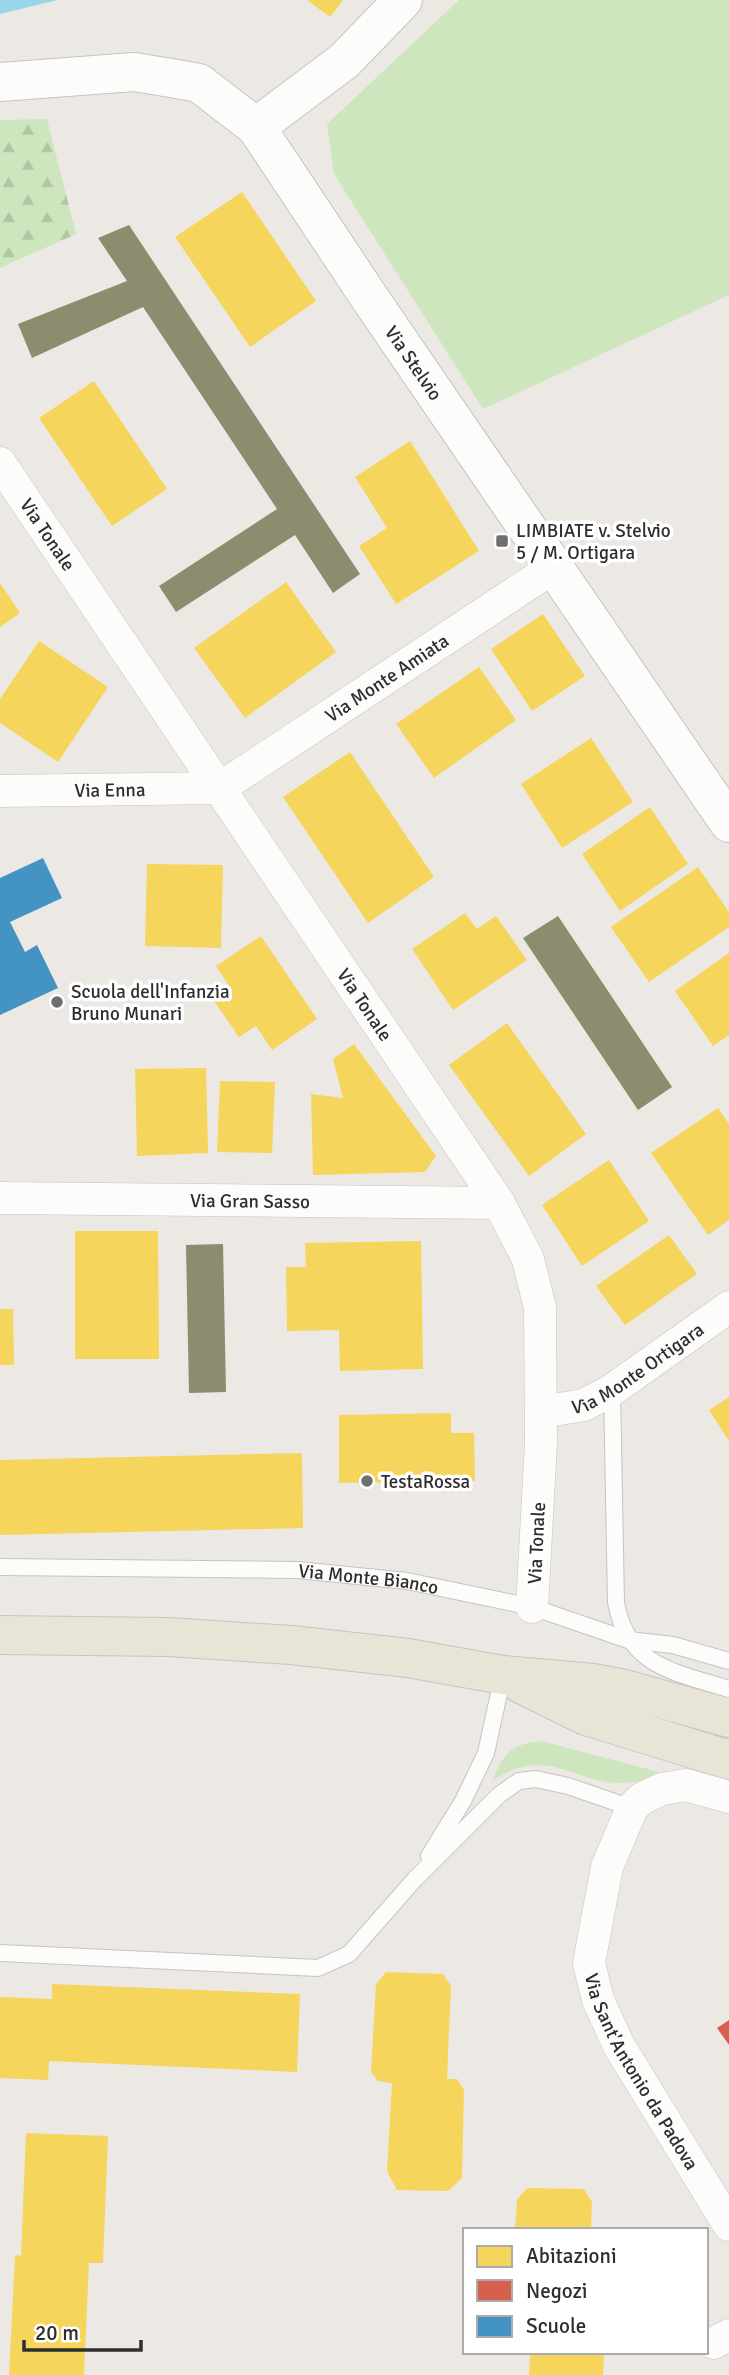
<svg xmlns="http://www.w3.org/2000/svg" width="729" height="2375" viewBox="0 0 729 2375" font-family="Signika,sans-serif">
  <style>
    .grass { fill: #cee6be }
    .forest { fill: url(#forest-firs) }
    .water { fill: #99d6ec }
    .homes { fill: #f6d55c }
    .shops { fill: #d6604d }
    .schools { fill: #4393c3 }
    .industry { fill: #8c8c6e }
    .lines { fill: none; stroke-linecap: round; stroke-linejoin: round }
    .lane-casing { stroke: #c5c4c5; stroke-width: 18 }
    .street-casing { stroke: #c5c4c5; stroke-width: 33 }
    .secondary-casing { stroke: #c5c4c5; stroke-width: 40 }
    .primary-casing { stroke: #c6c5c4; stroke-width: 40 }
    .lane { stroke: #fcfcfb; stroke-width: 16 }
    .street { stroke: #fcfcfb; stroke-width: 32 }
    .secondary { stroke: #fcfcfb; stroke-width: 38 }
    .primary { stroke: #e8e4d6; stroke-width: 38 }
    .poi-dot { fill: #706f6e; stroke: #fff; stroke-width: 2.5 }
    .labels { text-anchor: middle; stroke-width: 7; stroke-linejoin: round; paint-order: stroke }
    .street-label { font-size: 19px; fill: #2e2e2e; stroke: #fff }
    .poi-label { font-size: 19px; fill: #2e2e2e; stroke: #fff; text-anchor: start }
  </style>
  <defs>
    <pattern id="forest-firs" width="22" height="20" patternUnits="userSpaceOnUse" patternTransform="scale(1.75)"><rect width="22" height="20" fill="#cee6be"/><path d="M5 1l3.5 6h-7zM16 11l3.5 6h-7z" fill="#b1c6a4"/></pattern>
  </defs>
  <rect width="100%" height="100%" fill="#ece8e4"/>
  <path class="grass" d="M459,0H729V295L483,409L334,174L327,124Z
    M541,1741L659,1772C651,1775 643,1781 634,1782C579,1791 551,1741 492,1781C503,1754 510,1744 541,1741Z"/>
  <path class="forest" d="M47,119L76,234L0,268V120Z"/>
  <path class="water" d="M0,0H58L0,14Z"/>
  <path class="homes" d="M307,0H343L330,17Z
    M242,192L316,301L250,347L175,237Z
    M94,381L167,489L112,526L39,418Z
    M410,441L479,551L396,604L359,546L387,528L355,477Z
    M286,582L336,652L245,718L194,648Z
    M0,583L20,613L0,627Z
    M543,614L585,676L532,711L491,649Z
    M39,641L108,687L58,762L0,723V699Z
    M479,667L516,720L434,778L396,724Z
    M591,738L633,802L562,848L521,784Z
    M350,752L434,877L368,923L283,797Z
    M650,807L688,864L620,911L582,854Z
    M147,864L223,865L221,948L145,946Z
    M698,867L729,912V927L649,982L611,927Z
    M465,913L477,929L496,916L527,960L453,1010L412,949Z
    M261,936L317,1019L272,1050L256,1026L239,1037L214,1001L231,989L216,966Z
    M729,953V1035L713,1046L675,991Z
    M507,1023L586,1134L529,1176L449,1065Z
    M354,1044L436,1156L425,1172L313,1175L311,1094L343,1098L333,1059Z
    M206,1068L208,1153L137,1156L135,1069Z
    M220,1081L275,1082L272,1153L217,1152Z
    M718,1108L729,1124V1220L708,1235L651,1153Z
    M609,1160L649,1221L582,1266L542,1205Z
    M75,1231H158L159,1359H75Z
    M669,1235L697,1274L625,1325L596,1286Z
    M421,1241L423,1369L340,1371L339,1330L287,1331L286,1267H306L305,1243Z
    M0,1309H13L14,1365H0Z
    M729,1397V1441L709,1410Z
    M451,1413V1433H474L475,1481L339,1483V1415Z
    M302,1453L303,1528L0,1535V1460Z
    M386,1972L443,1974L451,1986L447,2079H457L464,2090L462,2178L448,2191L397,2190L387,2171L392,2083L378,2081L371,2072L376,1984Z
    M52,1984L300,1994L297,2072L49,2061L48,2080L0,2078V1997L52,1999Z
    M26,2133L108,2136L103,2263H89L84,2375H9L15,2255L21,2256Z
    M527,2188L584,2189L592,2202L591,2230H515L517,2200Z
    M530,2352H604L603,2375H529Z"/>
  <path class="shops" d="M729,2020V2045L717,2028Z"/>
  <path class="schools" d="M43,858L62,898L10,922L25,952L37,945L58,988L0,1015V878Z"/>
  <path class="industry" d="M129,225L360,574L333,593L295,535L176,612L159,586L277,509L143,307L32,358L18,324L127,281L98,238Z
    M558,916L672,1087L638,1110L523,938Z
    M223,1244L226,1392L189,1393L186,1245Z"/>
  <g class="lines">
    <defs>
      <g id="lane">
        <path d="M612,1390L616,1602C627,1667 675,1672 729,1689"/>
        <path id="s1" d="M0,1567L298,1570L407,1581L532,1607L628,1640L673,1645L729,1661"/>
        <path d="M429,1856L463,1801L486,1753L503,1675"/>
        <path d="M0,1953L318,1968L349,1954L415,1879L499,1795L519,1781L536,1779L568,1786L632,1808"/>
      </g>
      <g id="street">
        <path id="s2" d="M0,463L499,1203L528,1259L540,1308L541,1443L532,1607"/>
        <path id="s3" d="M0,791L220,788L554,567"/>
        <path id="s4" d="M0,1198L499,1203"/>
        <path id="s5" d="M541,1412L584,1405L612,1390L729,1307"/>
        <path id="s6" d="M729,1797L686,1785L662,1789L641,1799L632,1808L607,1867L589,1963L598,2000L619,2046L729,2225"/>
        <path d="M714,2343L729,2335"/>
      </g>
      <g id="secondary">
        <path id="s7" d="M0,82L134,72L171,78L199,83L256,127L369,297L729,823"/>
        <path d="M256,127L344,61L403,0"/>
      </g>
      <path id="primary" d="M0,1635L168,1637L291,1645L408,1658L503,1675L593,1683L625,1689L729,1718
        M521,1684L586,1716L729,1760"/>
    </defs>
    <use href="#lane" class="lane-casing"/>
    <use href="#street" class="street-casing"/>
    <use href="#secondary" class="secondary-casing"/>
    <use href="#primary" class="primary-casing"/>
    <use href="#lane" class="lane"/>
    <use href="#street" class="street"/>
    <use href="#secondary" class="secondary"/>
    <use href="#primary" class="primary"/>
  </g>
  <g class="poi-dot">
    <rect x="495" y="534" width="14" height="14" rx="3.5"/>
    <circle cx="57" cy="1002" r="7"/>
    <circle cx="367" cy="1481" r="7"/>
  </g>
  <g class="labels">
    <g class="street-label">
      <text dy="7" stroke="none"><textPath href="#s7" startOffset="556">Via Stelvio</textPath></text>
      <text dy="7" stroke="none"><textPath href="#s2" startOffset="86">Via Tonale</textPath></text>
      <text dy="7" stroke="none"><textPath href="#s3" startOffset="420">Via Monte Amiata</textPath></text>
      <text dy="7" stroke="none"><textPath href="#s3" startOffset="110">Via Enna</textPath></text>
      <text dy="7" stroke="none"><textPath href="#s2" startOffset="653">Via Tonale</textPath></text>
      <text dy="7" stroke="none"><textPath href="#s4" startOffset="250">Via Gran Sasso</textPath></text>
      <text dy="7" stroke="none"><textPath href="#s5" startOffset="108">Via Monte Ortigara</textPath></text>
      <text transform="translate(536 1543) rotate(-87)" y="7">Via Tonale</text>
      <text dy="7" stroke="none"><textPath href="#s1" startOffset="369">Via Monte Bianco</textPath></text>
      <text dy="7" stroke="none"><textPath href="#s6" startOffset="388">Via Sant'Antonio da Padova</textPath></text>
    </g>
    <g class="poi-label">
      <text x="516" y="537">LIMBIATE v. Stelvio<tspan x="516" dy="22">5 / M. Ortigara</tspan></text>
      <text x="71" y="998">Scuola dell'Infanzia<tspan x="71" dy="22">Bruno Munari</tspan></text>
      <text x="381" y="1488">TestaRossa</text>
    </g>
  </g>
  <rect x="463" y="2228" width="245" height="126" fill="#ffffff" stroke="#ababab" stroke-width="2"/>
  <rect x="477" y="2246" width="35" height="21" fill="#f6d55c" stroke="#ababab" stroke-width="2"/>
  <text x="526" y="2263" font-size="21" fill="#2e2e2e">Abitazioni</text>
  <rect x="477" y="2280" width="35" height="21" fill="#d6604d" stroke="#ababab" stroke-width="2"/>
  <text x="526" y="2298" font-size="21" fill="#2e2e2e">Negozi</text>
  <rect x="477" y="2316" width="35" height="21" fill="#4393c3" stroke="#ababab" stroke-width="2"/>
  <text x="526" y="2333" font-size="21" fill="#2e2e2e">Scuole</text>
  <path d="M24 2340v10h117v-10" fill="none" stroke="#2e2e2e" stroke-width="3.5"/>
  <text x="35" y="2340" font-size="21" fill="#2e2e2e" stroke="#ffffff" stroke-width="5" paint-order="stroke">20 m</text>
</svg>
